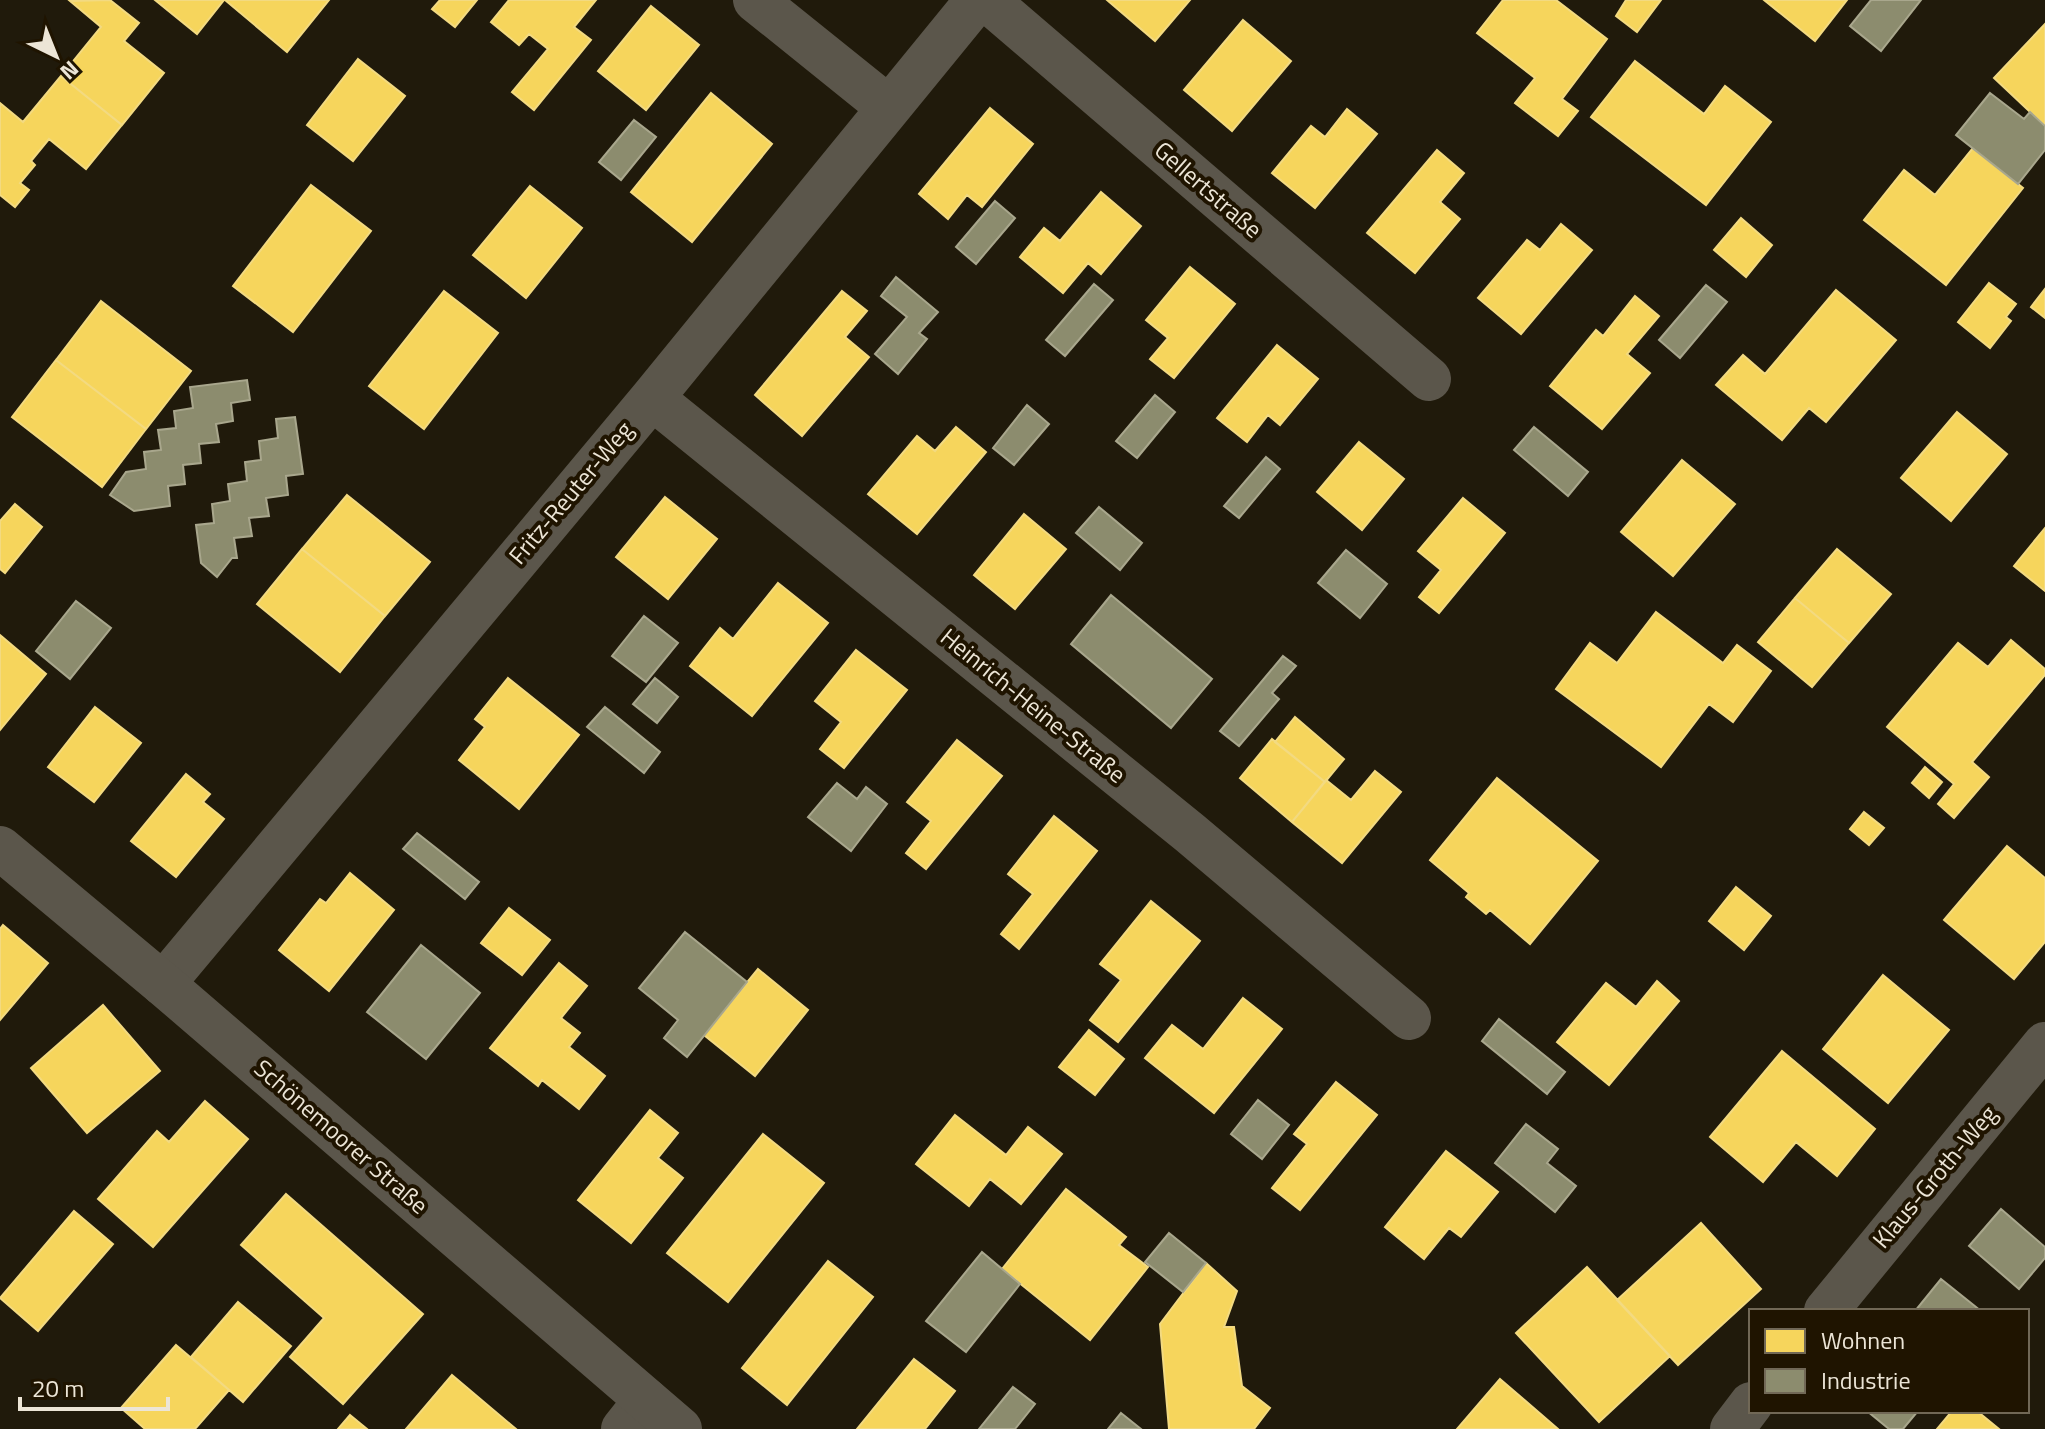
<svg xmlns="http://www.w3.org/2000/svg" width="2045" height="1429" viewBox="0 0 2045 1429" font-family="'Titillium Web',sans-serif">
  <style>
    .homes { fill: #f6d55c; stroke: #f3da81; stroke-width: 2 }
    .industry { fill: #8c8c6e; stroke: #a9a78d; stroke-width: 2 }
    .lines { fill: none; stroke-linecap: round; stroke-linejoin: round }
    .street { stroke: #5b564b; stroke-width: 44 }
    .secondary { stroke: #5b564b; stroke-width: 44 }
    .labels { text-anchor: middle; stroke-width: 8; stroke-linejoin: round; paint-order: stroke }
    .street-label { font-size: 24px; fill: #ece5d6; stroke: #1f1400 }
  </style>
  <rect width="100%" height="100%" fill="#201a0b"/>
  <path class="homes" d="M110,0L139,23L124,41L164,73L122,125L61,76L101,27L70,1Z
    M155,0H224L197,34Z
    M225,0H329L287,52Z
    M440,0H477L455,27L432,9Z
    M509,0H596L574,27L591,40L534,110L512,92L548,49L529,34L519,45L491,22Z
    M1107,0H1190L1155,41Z
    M1503,0H1556L1607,39L1562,99L1578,111L1558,136L1515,103L1535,78L1477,33Z
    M1626,0H1661L1637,32L1616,16Z
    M1764,0H1847L1815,41Z
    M651,6L699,45L646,110L598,71Z
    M1243,20L1291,61L1232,131L1184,90Z
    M2045,24V126L1994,78Z
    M358,59L405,96L353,161L307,125Z
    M1635,61L1704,114L1725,86L1771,122L1706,205L1591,117Z
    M61,76L122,125L86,169L49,139L31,161L35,165L20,183L29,190L15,207L0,195V103L23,122Z
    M711,93L772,144L692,242L631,192Z
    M990,108L1033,144L982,207L967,195L948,219L919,194Z
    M1347,109L1377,134L1315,208L1272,173L1311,126L1325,137Z
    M1973,148L2023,188L1946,285L1864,220L1904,170L1935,195Z
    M1437,150L1464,173L1440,202L1460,219L1415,273L1367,233Z
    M311,185L371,231L293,332L233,286Z
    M530,186L582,228L526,298L473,255Z
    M1101,192L1141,226L1101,274L1088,263L1063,293L1020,257L1044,228L1060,241Z
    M1741,218L1772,245L1746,277L1714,250Z
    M1561,224L1592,250L1521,334L1478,298L1527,240L1540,250Z
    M1190,267L1235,304L1174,378L1150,359L1168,338L1146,320Z
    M1989,283L2016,304L2006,317L2011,321L1990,348L1958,322Z
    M2045,289V318L2031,307Z
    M1836,290L1896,340L1826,422L1809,408L1782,440L1716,385L1743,355L1765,374Z
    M444,291L498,333L424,429L369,386Z
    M842,291L867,311L845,337L869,357L802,436L755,395Z
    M1635,296L1659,316L1627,354L1650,373L1602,429L1550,386L1596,330L1603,336Z
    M101,301L191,371L146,429L56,360Z
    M1277,345L1318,379L1280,425L1268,415L1247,442L1217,418Z
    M56,360L146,429L102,487L12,417Z
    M1957,412L2007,454L1951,521L1901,478Z
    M956,427L986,452L917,534L868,494L917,436L935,451Z
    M1359,442L1404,479L1362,530L1317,492Z
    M1682,460L1735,504L1673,576L1621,532Z
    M347,495L430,562L385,616L302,549Z
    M665,497L717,539L668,599L616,557Z
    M1463,498L1505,533L1439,613L1419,597L1441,570L1418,551Z
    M15,504L42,527L5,573L0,569V521Z
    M1024,514L1066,549L1015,609L974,575Z
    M2045,528V591L2014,566Z
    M302,549L385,616L340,672L257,604Z
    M1837,549L1891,594L1849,643L1795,598Z
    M778,583L828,623L752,716L690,666L720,628L733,639Z
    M1795,598L1849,643L1812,687L1758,642Z
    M1656,612L1723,663L1737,645L1771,671L1733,722L1709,704L1661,767L1556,689L1590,643L1617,663Z
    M0,635L46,674L0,730Z
    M2011,640L2045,669V675L1972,762L1989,777L1954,818L1938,804L1954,784L1887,727L1958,643L1988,667Z
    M856,650L907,690L844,768L820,749L841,722L815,701Z
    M508,678L579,735L519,809L459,760L485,727L475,719Z
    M95,707L141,743L94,802L48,767Z
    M1295,717L1344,759L1325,782L1275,742Z
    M1272,739L1325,782L1292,822L1240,778Z
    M957,740L1002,776L926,869L906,853L931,821L907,802Z
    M1925,767L1942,782L1929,798L1912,783Z
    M1375,771L1401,792L1342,863L1292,822L1326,780L1351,800Z
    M186,774L210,794L203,802L224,819L176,877L131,841Z
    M1497,778L1598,861L1530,944L1490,910L1486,914L1466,897L1469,893L1430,860Z
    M1864,812L1884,828L1869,845L1850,829Z
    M1054,816L1097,851L1019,949L1001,934L1033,894L1008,874Z
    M2007,846L2045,878V942L2014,979L1944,920Z
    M350,873L394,910L329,991L279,950L320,899L326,903Z
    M1736,887L1771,916L1744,950L1709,921Z
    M1151,901L1200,941L1118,1042L1090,1020L1121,980L1100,964Z
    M509,908L550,940L522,975L481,943Z
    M3,925L48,963L0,1020V929Z
    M559,963L587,986L561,1018L580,1033L569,1047L605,1076L579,1109L542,1080L538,1086L490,1048Z
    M758,969L808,1010L755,1076L704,1035Z
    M1883,975L1949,1030L1888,1103L1823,1049Z
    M1657,981L1679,1001L1609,1085L1557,1042L1606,983L1636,1007Z
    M1243,998L1282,1029L1214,1113L1145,1058L1172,1025L1203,1049Z
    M103,1005L160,1071L87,1133L31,1068Z
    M1089,1030L1124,1059L1095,1095L1059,1067Z
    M1782,1051L1875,1129L1837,1176L1796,1142L1763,1182L1710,1137Z
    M1336,1082L1377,1115L1300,1210L1272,1188L1307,1144L1294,1134Z
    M205,1101L248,1139L153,1247L98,1199L157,1131L169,1142Z
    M650,1110L678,1133L658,1158L683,1178L631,1243L578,1200Z
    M955,1115L1006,1155L1028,1127L1062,1154L1021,1204L990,1179L969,1206L916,1164Z
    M763,1134L824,1183L728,1302L667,1253Z
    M1446,1151L1498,1192L1461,1237L1449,1228L1424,1259L1385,1227Z
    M1066,1189L1126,1237L1119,1245L1148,1267L1090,1340L1002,1269Z
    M286,1194L423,1314L343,1404L290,1357L324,1318L241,1245Z
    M74,1211L113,1244L38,1331L0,1298Z
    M1701,1223L1761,1289L1678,1365L1617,1300Z
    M828,1261L873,1297L787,1405L742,1368Z
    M1206,1263L1237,1291L1224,1327H1234L1242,1386L1270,1408L1254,1429H1169L1160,1324Z
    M1587,1267L1670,1356L1599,1422L1516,1333Z
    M238,1302L291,1346L243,1402L191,1357Z
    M176,1345L229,1390L195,1429H145L121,1408Z
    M914,1359L955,1391L925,1429H857Z
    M452,1375L516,1429H406Z
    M1500,1379L1558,1429H1457Z
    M1952,1411H1977L1999,1429H1937Z
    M350,1415L367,1429H338Z"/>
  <path class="industry" d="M1871,0H1921L1881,51L1850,26Z
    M1990,93L2024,119L2030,112L2045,126V150L2018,184L1956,135Z
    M634,120L656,137L621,180L599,162Z
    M995,201L1015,218L976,264L956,247Z
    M896,277L938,312L919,333L927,339L898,374L875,354L907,317L881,296Z
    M1094,284L1113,300L1065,356L1046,340Z
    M1706,285L1727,302L1680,358L1659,340Z
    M247,380L250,400L231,403L233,421L216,424L219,442L199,444L201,463L183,465L185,484L168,486L170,506L134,511L110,495L126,472L146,469L144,452L161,450L158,430L176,428L174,411L193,408L190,387Z
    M1155,395L1175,412L1137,458L1116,441Z
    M1027,405L1049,424L1014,465L993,448Z
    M295,417L303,474L286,476L288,495L266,498L269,516L249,518L252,536L234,538L237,558H232L217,577L201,563L196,525L214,523L212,504L230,501L228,484L247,481L245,462L261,460L259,441L278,438L276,419Z
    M1534,427L1588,472L1568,496L1514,450Z
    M1266,457L1280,469L1239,518L1224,506Z
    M1099,507L1142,543L1120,570L1076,533Z
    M1346,550L1387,584L1360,618L1318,583Z
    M1111,595L1212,679L1171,728L1071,644Z
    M76,601L111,628L70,679L36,651Z
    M644,616L678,643L646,682L612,656Z
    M1283,656L1296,666L1272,693L1279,699L1239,746L1220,731Z
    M655,678L678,697L657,723L633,704Z
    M605,707L660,752L644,773L587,727Z
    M837,783L857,799L866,787L887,804L851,851L808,817Z
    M417,833L479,882L465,899L403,849Z
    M685,932L747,982L687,1057L664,1038L678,1020L639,988Z
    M421,945L480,993L426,1059L367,1012Z
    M1499,1019L1565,1072L1547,1094L1482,1041Z
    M1258,1100L1289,1125L1262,1159L1231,1134Z
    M1526,1124L1558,1149L1547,1163L1576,1186L1555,1212L1495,1163Z
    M2001,1209L2045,1247V1258L2019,1289L1969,1246Z
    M1169,1233L1206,1263L1183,1292L1145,1262Z
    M982,1252L1020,1284L966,1352L926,1321Z
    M1941,1279L1981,1311H1915Z
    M1013,1387L1035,1404L1015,1429H979Z
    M1867,1411H1918L1903,1429H1889Z
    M1121,1413L1141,1429H1108Z"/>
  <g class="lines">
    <path class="street" d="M755,0L888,107
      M987,0L1429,379
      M652,398L1190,833L1409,1018
      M163,984L652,398L977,0
      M1826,1311L2045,1044
      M623,1429L646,1400
      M1732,1429L1751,1404"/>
    <path class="secondary" d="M0,848L163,984L680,1429"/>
  </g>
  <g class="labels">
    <g class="street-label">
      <text transform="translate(1208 190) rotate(41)" y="8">Gellertstraße</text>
      <text transform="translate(571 493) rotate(-50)" y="8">Fritz-Reuter-Weg</text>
      <text transform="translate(1033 706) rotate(39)" y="8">Heinrich-Heine-Straße</text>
      <text transform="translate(341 1137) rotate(41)" y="8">Schönemoorer Straße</text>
      <text transform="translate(1935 1177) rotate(-50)" y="8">Klaus-Groth-Weg</text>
    </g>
  </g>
  <rect x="1749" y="1309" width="280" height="104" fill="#1f1400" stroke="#716856" stroke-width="2"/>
  <rect x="1765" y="1329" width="40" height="24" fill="#f6d55c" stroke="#716856" stroke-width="2"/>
  <text x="1821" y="1349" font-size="24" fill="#ece5d6">Wohnen</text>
  <rect x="1765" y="1369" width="40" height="24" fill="#8c8c6e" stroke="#716856" stroke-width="2"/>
  <text x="1821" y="1389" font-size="24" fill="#ece5d6">Industrie</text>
  <g transform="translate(56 56) rotate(137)" stroke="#1f1400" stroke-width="6" paint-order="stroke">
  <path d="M0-6L14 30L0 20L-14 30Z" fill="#ece5d6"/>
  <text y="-12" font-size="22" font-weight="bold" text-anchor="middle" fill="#ece5d6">N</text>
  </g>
  <path d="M20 1397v12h148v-12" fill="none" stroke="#ece5d6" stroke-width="4"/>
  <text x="32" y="1397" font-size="24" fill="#ece5d6" stroke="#1f1400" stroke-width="6" paint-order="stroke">20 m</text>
</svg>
